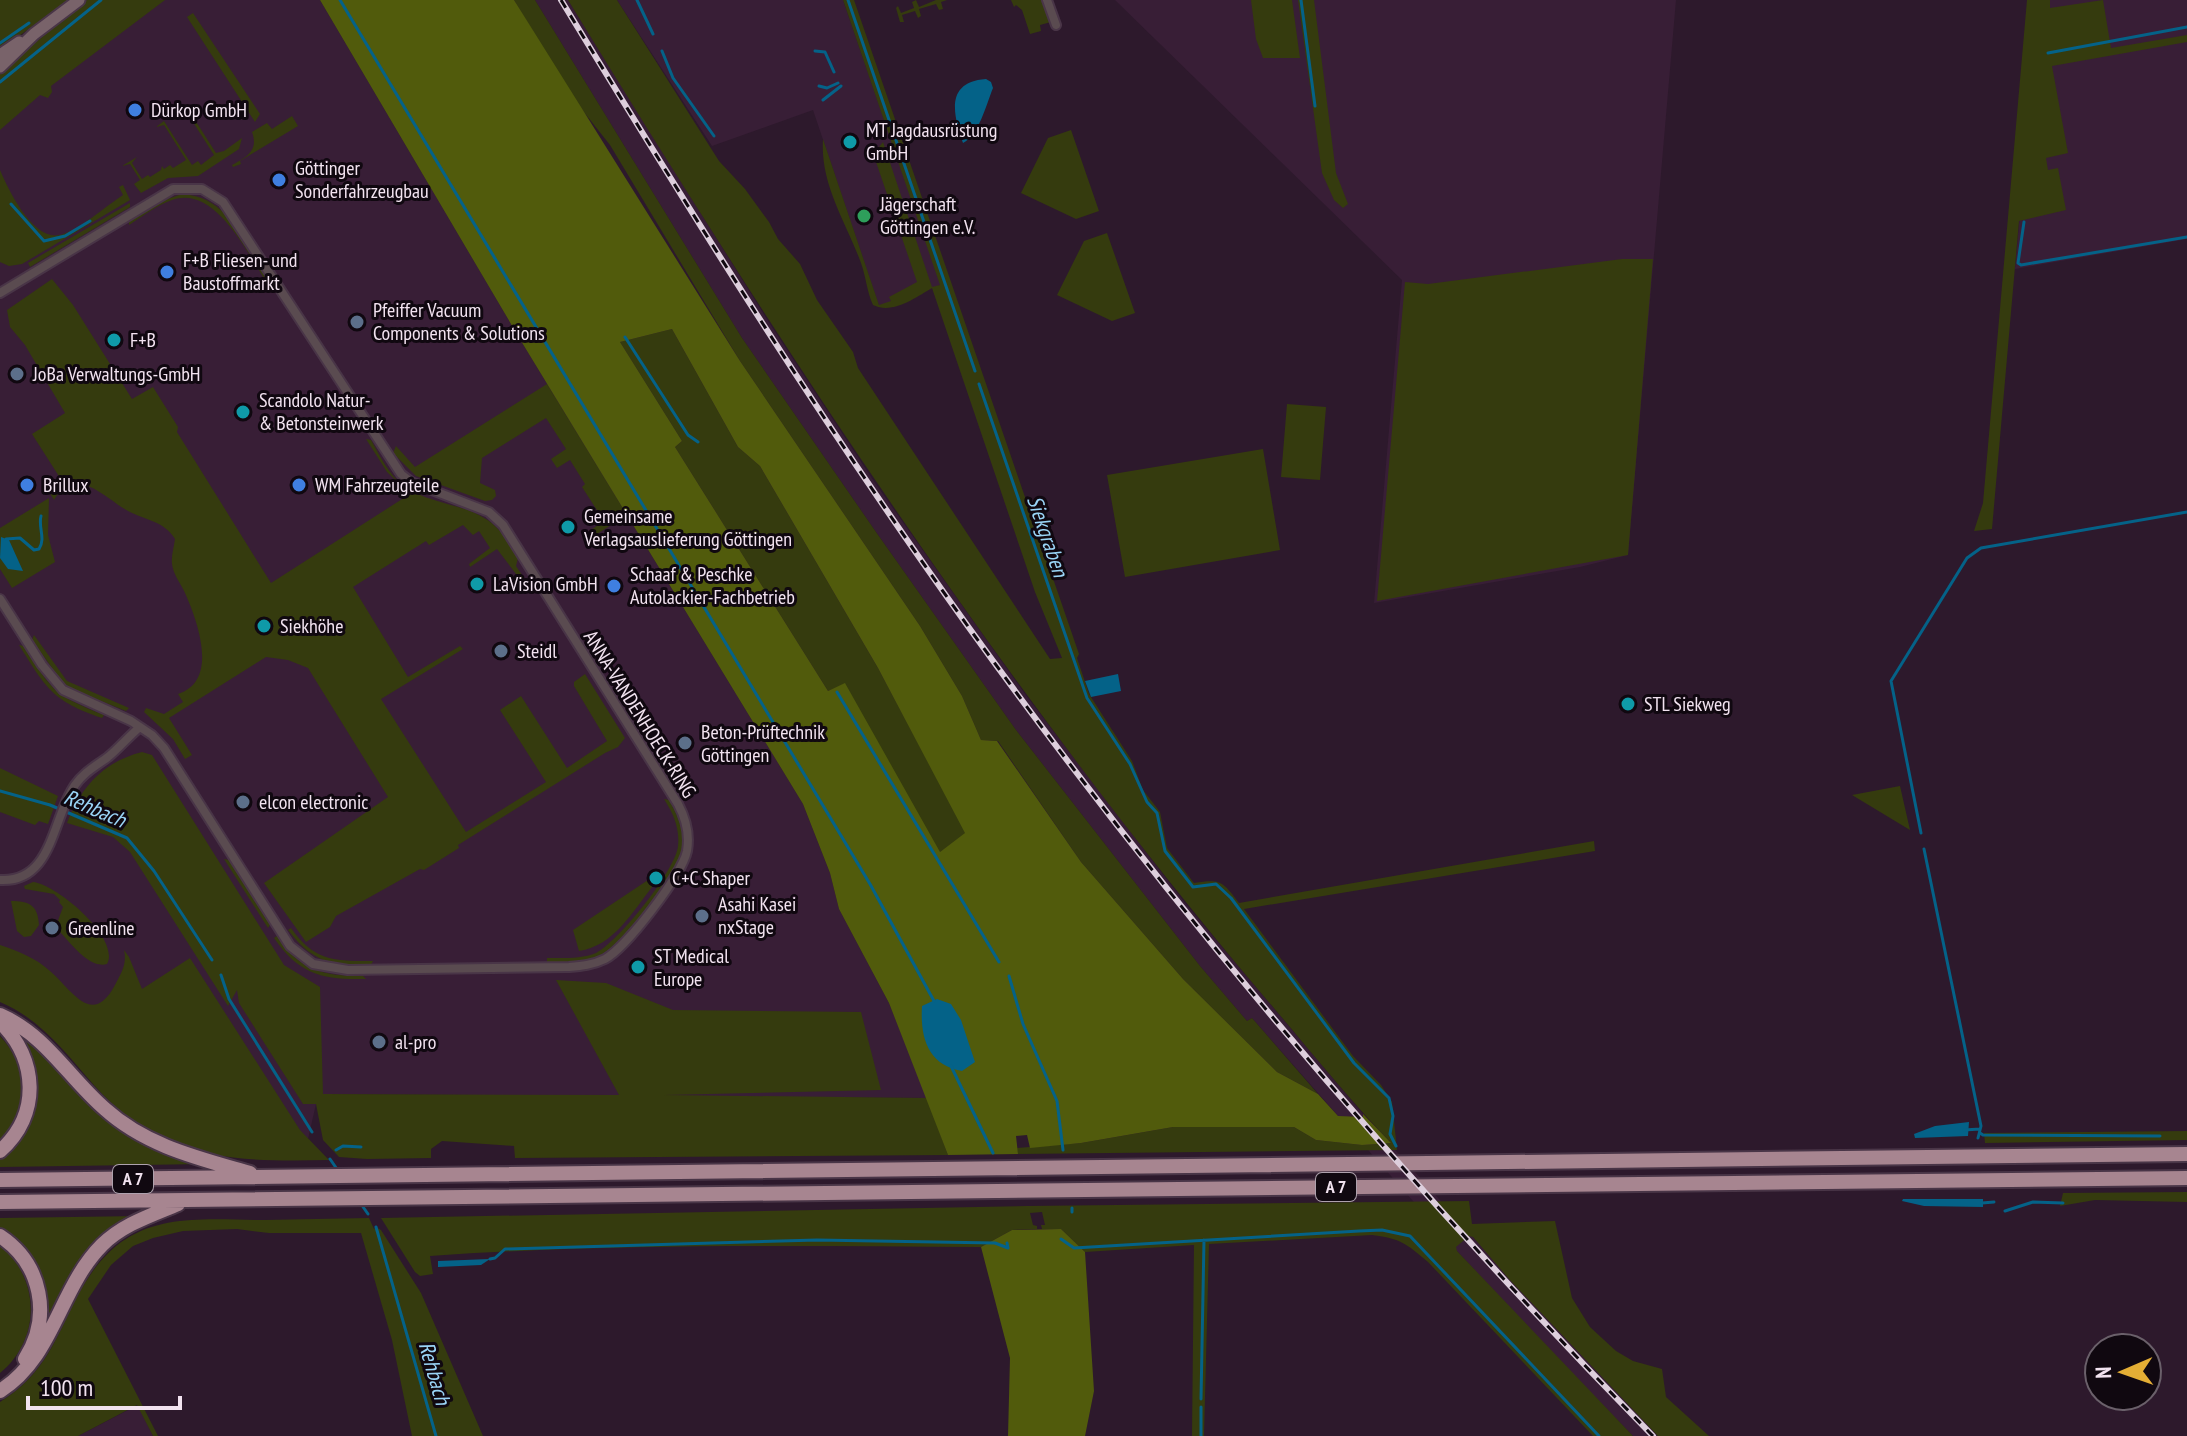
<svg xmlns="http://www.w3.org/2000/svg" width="2187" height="1436" viewBox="0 0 2187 1436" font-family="'PT Sans Narrow',sans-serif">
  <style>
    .built { fill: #381e36 }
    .green { fill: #353b0e }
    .forest { fill: #515b0c; fill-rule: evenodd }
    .water { fill: #046288 }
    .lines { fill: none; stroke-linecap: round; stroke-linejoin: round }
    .stream { stroke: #046288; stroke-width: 3 }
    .street-casing { stroke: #493547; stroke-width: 12 }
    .secondary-casing { stroke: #493547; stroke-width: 15 }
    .highway-casing { stroke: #493547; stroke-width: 18 }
    .street { stroke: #5a4b50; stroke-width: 8 }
    .secondary { stroke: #79636a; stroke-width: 11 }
    .highway { stroke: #a78590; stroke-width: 14 }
    .rail-casing { stroke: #ddcedc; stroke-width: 6 }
    .rail { stroke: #100810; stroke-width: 3; stroke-dasharray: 9; stroke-linecap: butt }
    .shop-dot { fill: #3f7fe0; stroke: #100810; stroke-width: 3 }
    .culture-dot { fill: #0f9aa8; stroke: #100810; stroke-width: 3 }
    .leisure-dot { fill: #2e9e5b; stroke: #100810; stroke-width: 3 }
    .service-dot { fill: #5c6f8a; stroke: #100810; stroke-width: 3 }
    .labels { text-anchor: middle; stroke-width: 6; stroke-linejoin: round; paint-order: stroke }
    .shield { fill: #100810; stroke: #aea1ad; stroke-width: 2 }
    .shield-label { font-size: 18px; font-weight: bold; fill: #f2e3f0 }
    .poi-label { font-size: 20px; fill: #f2e3f0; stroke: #100810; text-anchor: start }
    .street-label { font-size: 20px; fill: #f2e3f0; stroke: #100810 }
    .water-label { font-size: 22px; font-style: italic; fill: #9ad4f6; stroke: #100810 }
  </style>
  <rect width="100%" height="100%" fill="#2d192c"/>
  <path class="built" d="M87,0H320L521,341L803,804L830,873L839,909L889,1003L927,1098L323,1094L316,1104L308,1139L0,965V72Z
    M535,0H568L768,321L875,483L1025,694L1185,903L1363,1114L1473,1237L1658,1436H1633L1557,1359L1457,1251L1252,1018L1247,1021L1200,966L1016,730L876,532L742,338Z
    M617,0H843L941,285L879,306L813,110L712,146Z
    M1115,0H1676L1628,555L1580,567L1374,603L1402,280Z
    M2039,0H2187V239L2015,269Z
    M138,1405L153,1436H78Z"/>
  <path class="green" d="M0,0H68L0,50Z
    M87,0H165L51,86L52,92L48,98L40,95L0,130V72Z
    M514,0H535L742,338L876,532L1016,730L1200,966L1247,1021L1252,1018L1318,1094L1277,1072L1183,979L1081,862L998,741L981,740L962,696L920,626L740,361L610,145L572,97Z
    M568,0H617L719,161L745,189L769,222L778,239L800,264L817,300L853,352L858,368L1050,659L1062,658L1035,592L932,288C916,297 893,315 873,305C867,292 866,277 861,263C846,222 820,185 823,139L879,305L891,301L889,297L917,282L875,159L876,151L883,142L932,287L940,285L843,0H854L1079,654L1077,658L1089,694L1132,761L1143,790L1160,812L1167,848L1194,883C1221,879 1222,881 1239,903L1594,841L1595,851L1244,909L1353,1056L1381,1085L1392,1102L1397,1150L1018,1154L1017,1148L1081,1143L1173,1127H1294L1316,1140L1362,1145L1391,1143C1345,1095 1304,1043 1261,993C1000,684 779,345 568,0Z
    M916,0L919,7L936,0H947L941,2L943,9L939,10L936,4L919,9L921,16L918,18L915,11L902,15L904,22H900L896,8L898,6L901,13L914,8L912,2Z
    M1011,0H1042L1051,22L1040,25L1041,31L1030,34L1022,10L1016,5L1014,7Z
    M1251,0H1292L1300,58H1263L1256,39Z
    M1298,0H1314L1336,173L1348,204L1343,208L1334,200L1322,173Z
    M2027,0H2050V8L2103,0L2111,48L2187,35V42L2052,66L2068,153L2046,158L2048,170L2058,168L2066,210L2019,221L1992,529L1974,531L1983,503Z
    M193,13L260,114L255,122L187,17Z
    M186,106L216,153L224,151L242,138L239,149L198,176L168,178L141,193L134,184L140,180L130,164L122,166L137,157L132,163L142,179L148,175L150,177L161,170L162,166L164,169L170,165L173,168L186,160L164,125L156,127L164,121L192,165L198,161L201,165L214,155L184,108Z
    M292,116L298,126L240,161L241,164L233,167L232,165C246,157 259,151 252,132L267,123L272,129Z
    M1071,130L1099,211L1076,219L1021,193L1048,138Z
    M0,170C9,191 33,241 60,235C78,231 106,206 123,195L119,187L123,185L130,200L22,264L9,266L0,262Z
    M179,195C224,191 246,244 268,276L267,283C248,254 215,184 172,200C157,205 143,216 129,225V221L162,201Z
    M130,203V207L30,267L28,263Z
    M1107,233L1135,313L1112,321L1057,295L1084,241Z
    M1622,259H1653L1628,555L1377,601L1405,282L1428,284Z
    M52,279L73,305L132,399L153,387L178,427L177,432L271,583L410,494L387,472L366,439L371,440C380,456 389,475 404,486C431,506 472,503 496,527C505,535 511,548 518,558L516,566L526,581L523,583L497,549L470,567L469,564L490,548L479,531L473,535L463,525L429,545L426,541L353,587L408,677L460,646L463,649L381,699L466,832L546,782L500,710L521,696L567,768L607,741L574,686V682L585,674L625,738L618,747L605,753L458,845L459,848L424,870L420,869L336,916L330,927L306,942L264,883L388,797L308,668L288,660L266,657L169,718L192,755L185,759L173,739L144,712L146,708L164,714L183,702L178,694C220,681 197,620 185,593C181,584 173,574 172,564C171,556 174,547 175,539C164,521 147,521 128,511C106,499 75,463 54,500L48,490L62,481L32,434L65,413L25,345L10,327L7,310Z
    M672,329L738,447L760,466L878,668L966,833L939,853L845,684L828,691L675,447L682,441L620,342Z
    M547,384L627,515L589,539L585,534L604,521L582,487L585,484L570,460L557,468L551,459L566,449L546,418L482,458L480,483L495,490L496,496L492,500L485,501L416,476L393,453L396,446L415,467Z
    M1287,404L1326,407L1320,480L1281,477Z
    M1263,449L1280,550L1125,577L1107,475Z
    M49,498L48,535L55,562L12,588L0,569V528Z
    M34,635L67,681L129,708L126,711L74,690L63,683L32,640Z
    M19,645L24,646C52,691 54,695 104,715L102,718C52,701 46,688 19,645Z
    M142,752L152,755L284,965L320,987L323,1094L619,1095L556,980L606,983L673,1010L861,1012L881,1090L664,1095L927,1098L948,1155L515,1158L514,1146L442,1141L431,1149V1158L367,1159L339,1157L323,1140L316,1104H303L239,1003L237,990L228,1006L130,852L113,837L67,823C81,787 103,762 142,752Z
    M0,768L58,796L48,824L39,821L35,825L0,812Z
    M1900,786L1910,830L1852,795Z
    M664,799L669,800C678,816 686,833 681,852C675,875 623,943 602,954C586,963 565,961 547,963V958C563,958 582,959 596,953C618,942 676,870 678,846C680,828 673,813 664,799Z
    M224,859L229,860L270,925L268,928Z
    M648,880L653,886C632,912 614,946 579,951L573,930Z
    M33,882C58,885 121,939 107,964C89,969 71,943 59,931L56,926L63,907L59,902L60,900L54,894L25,889L24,886Z
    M11,901C29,901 38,905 39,925L31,936L24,937L17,931Z
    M291,928C315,962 335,961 373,961L371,965C331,965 313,963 288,930Z
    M277,936C300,971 323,976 363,976L366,979C324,980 299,975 274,938Z
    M0,945C18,951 36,958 50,971C72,990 92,1028 115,985C122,972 127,964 124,950L129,957L142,989L190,958L300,1130L329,1160C232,1162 161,1161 92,1083C65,1052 39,1018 0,1002Z
    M11,1022L91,1099L206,1164L0,1167V1156L30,1116Z
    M0,1036C20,1057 30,1090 18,1118C15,1128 6,1136 0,1144Z
    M2187,1131V1140L1985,1143L1984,1133Z
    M2187,1192V1202L2095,1200L2060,1206L2063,1193Z
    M1469,1201L1472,1224L1555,1221L1572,1298L1590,1327L1616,1351L1633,1361L1662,1369L1666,1397L1709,1436H1658L1509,1279L1473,1237L1469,1236L1456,1247L1457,1251L1633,1436H1593L1428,1262C1405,1243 1402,1239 1372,1235L1209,1244L1204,1436H1192L1194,1245L1085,1252L1061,1229H1042L1041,1225H1045L1042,1212L1030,1213L1033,1225L1037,1226V1229L1012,1230L981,1247C798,1246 613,1243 430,1256L433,1274L420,1276L415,1272L381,1218L1028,1206Z
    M142,1216L114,1229L42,1341L45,1298L0,1231V1218Z
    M369,1218L374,1229L376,1227L381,1230L421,1293L483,1436H412L392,1340L361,1233H269L237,1229L183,1231L153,1238L133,1246L111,1265L88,1299L158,1436H153L137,1405L78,1436H0V1402C46,1373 55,1339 78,1295C89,1274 106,1251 126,1239C165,1213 220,1220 264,1220C299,1219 334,1219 369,1218Z
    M0,1245C40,1278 42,1339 0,1373Z"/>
  <path class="forest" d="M320,0H514L740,361L920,626L962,696L981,740L997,741L1081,862L1183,979L1277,1072L1318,1094L1338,1116L1363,1117V1114L1391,1143L1362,1145L1316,1140L1294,1127H1173L1081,1143L1030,1148L1027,1135L1016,1136L1018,1154L948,1155L889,1003L839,909L830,873L803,804L521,341ZM672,329L738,447L760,466L878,668L965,833L940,852L845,683L828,691L675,447L682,441L620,342Z
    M1061,1229L1085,1252L1094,1391L1085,1436H1008L1010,1358L981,1247L1012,1230Z"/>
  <path class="water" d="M986,79L991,82L993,88C986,105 979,135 963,143C953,114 945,82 986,79Z
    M1,537L9,540L23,571L8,569L0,558Z
    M1118,674L1121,691L1091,697L1085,681Z
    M937,999L951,1004L961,1020L975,1062L962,1071C928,1065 920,1038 922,1006Z
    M1969,1122L1968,1136L1915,1138L1914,1134L1935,1126Z
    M1903,1199H1983V1207L1924,1206L1902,1201Z
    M490,1259L481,1265L438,1267V1261Z"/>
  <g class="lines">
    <path class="stream" d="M340,0L870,884L934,1001
      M637,0L653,34
      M848,0L975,371
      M1301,0L1315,106
      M0,43L29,23
      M662,51L673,78L714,136
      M815,51L825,52L834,72
      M2048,53L2187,27
      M0,82L101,0
      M819,86L827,88L838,83
      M823,100L841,86
      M11,204L44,241L65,236L90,221
      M2024,222L2018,263L2021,265L2187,237
      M625,337L688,435L698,442
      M979,384L1087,698L1130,764L1147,802L1157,813L1165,851L1193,887L1216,884L1231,898L1354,1063L1389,1098L1393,1116L1390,1134L1396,1146
      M6,539L20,538L34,550L39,549C46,538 38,528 41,516
      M837,692L999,962
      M0,791L50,805L127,838L154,871L212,960
      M1921,833L1891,681L1967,558L1981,548L2187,512
      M1924,849L1981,1126L1978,1138
      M221,975L229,999L312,1132
      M1009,976L1023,1024L1057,1101L1063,1150
      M951,1066L993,1153
      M1964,1130L1980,1129
      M1980,1133L1983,1135L2160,1136
      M336,1150L343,1146L361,1147
      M330,1159L339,1172
      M1982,1203L1994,1202
      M361,1204L368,1214
      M1072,1208V1212
      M2005,1211L2033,1202L2063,1203
      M376,1227L436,1436
      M1061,1239L1074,1248L1359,1231L1382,1230L1410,1236L1599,1436
      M490,1259L495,1258L505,1249L817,1240L995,1243L1008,1248L1007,1243
      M1201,1399L1204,1240
      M1201,1436V1407"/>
    <defs>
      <path id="street" d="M1047,0L1056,25
        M0,293L173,189H202L223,202L401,474L411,482L489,512L503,525L678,804C686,819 690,834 687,851C682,875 626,948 605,959C593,965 581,966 569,967L348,970L313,964L290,946L164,748L152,735L131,721L63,690L42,665L0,599
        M0,880C53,883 52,818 75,785C84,772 96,766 108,757C119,748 129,736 140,727"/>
      <path id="secondary" d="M0,55L19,42
        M0,67L34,34L79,0"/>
      <path id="highway" d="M0,1015C46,1035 68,1077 105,1109C146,1146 198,1158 250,1173
        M0,1022C38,1059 41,1115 0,1151
        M0,1180L2187,1154
        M0,1202L2187,1178
        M0,1236C42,1264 52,1317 25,1359
        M0,1391C54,1357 59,1288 102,1245C123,1224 152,1215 178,1204"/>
    </defs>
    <use href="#street" class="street-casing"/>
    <use href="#secondary" class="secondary-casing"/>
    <use href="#highway" class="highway-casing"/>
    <use href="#street" class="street"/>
    <use href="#secondary" class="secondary"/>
    <use href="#highway" class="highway"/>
    <defs>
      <path id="rail" d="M561,0C690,212 822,423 967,625C1174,913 1405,1182 1653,1436"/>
    </defs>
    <use href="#rail" class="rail-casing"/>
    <use href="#rail" class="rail"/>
  </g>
  <g class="shop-dot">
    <circle cx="135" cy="110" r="8"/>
    <circle cx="279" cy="180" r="8"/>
    <circle cx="167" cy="272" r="8"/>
    <circle cx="27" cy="485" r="8"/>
    <circle cx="299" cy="485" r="8"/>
    <circle cx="614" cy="586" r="8"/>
  </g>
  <g class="culture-dot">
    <circle cx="850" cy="142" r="8"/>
    <circle cx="114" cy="340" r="8"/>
    <circle cx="243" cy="412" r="8"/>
    <circle cx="568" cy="527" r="8"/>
    <circle cx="477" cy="584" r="8"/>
    <circle cx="264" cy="626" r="8"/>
    <circle cx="1628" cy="704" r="8"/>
    <circle cx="656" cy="878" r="8"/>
    <circle cx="638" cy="967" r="8"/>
  </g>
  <circle class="leisure-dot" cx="864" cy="216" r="8"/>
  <g class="service-dot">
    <circle cx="357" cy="322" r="8"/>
    <circle cx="17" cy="374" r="8"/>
    <circle cx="501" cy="651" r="8"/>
    <circle cx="685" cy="743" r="8"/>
    <circle cx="243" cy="802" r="8"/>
    <circle cx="702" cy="916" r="8"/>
    <circle cx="52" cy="928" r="8"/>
    <circle cx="379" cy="1042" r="8"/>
  </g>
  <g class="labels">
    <g class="shield">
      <rect x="113" y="1165" width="40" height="28" rx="6"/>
      <rect x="1316" y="1173" width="40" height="28" rx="6"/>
    </g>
    <g class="shield-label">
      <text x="133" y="1185">A 7</text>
      <text x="1336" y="1193">A 7</text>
    </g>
    <g class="poi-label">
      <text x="151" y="117">Dürkop GmbH</text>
      <text x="866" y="137">MT Jagdausrüstung<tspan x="866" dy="23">GmbH</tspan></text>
      <text x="295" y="175">Göttinger<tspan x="295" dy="23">Sonderfahrzeugbau</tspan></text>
      <text x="880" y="211">Jägerschaft<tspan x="880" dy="23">Göttingen e.V.</tspan></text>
      <text x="183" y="267">F+B Fliesen- und<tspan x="183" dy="23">Baustoffmarkt</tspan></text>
      <text x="373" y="317">Pfeiffer Vacuum<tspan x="373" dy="23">Components &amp; Solutions</tspan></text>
      <text x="130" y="347">F+B</text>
      <text x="33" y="381">JoBa Verwaltungs-GmbH</text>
      <text x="259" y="407">Scandolo Natur-<tspan x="259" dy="23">&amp; Betonsteinwerk</tspan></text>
      <text x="43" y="492">Brillux</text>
      <text x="315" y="492">WM Fahrzeugteile</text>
      <text x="584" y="523">Gemeinsame<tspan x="584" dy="23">Verlagsauslieferung Göttingen</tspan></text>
      <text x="630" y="581">Schaaf &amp; Peschke<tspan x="630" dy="23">Autolackier-Fachbetrieb</tspan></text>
      <text x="493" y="591">LaVision GmbH</text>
      <text x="280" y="633">Siekhöhe</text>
      <text x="517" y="658">Steidl</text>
      <text x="1644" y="711">STL Siekweg</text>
      <text x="701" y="739">Beton-Prüftechnik<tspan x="701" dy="23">Göttingen</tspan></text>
      <text x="259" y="809">elcon electronic</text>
      <text x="672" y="885">C+C Shaper</text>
      <text x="718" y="911">Asahi Kasei<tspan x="718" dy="23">nxStage</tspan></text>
      <text x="68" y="935">Greenline</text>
      <text x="654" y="963">ST Medical<tspan x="654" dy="23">Europe</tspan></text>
      <text x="395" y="1049">al-pro</text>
    </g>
    <g class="street-label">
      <text transform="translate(640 714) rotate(58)" y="7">ANNA-VANDENHOECK-RING</text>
    </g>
    <g class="water-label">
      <text transform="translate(1048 536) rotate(71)" y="8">Siekgraben</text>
      <text transform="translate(95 808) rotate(23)" y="8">Rehbach</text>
      <text transform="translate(435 1373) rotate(74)" y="8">Rehbach</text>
    </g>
  </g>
  <g transform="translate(2123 1372) rotate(268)"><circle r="38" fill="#100810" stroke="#6a606a" stroke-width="2"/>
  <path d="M0-6L14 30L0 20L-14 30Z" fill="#e4ae35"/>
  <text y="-12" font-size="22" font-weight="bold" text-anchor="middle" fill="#f2e3f0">N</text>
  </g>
  <path d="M28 1396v12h152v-12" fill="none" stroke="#f2e3f0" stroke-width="4"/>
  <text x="40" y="1396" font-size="24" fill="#f2e3f0" stroke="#100810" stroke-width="6" paint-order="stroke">100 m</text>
</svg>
